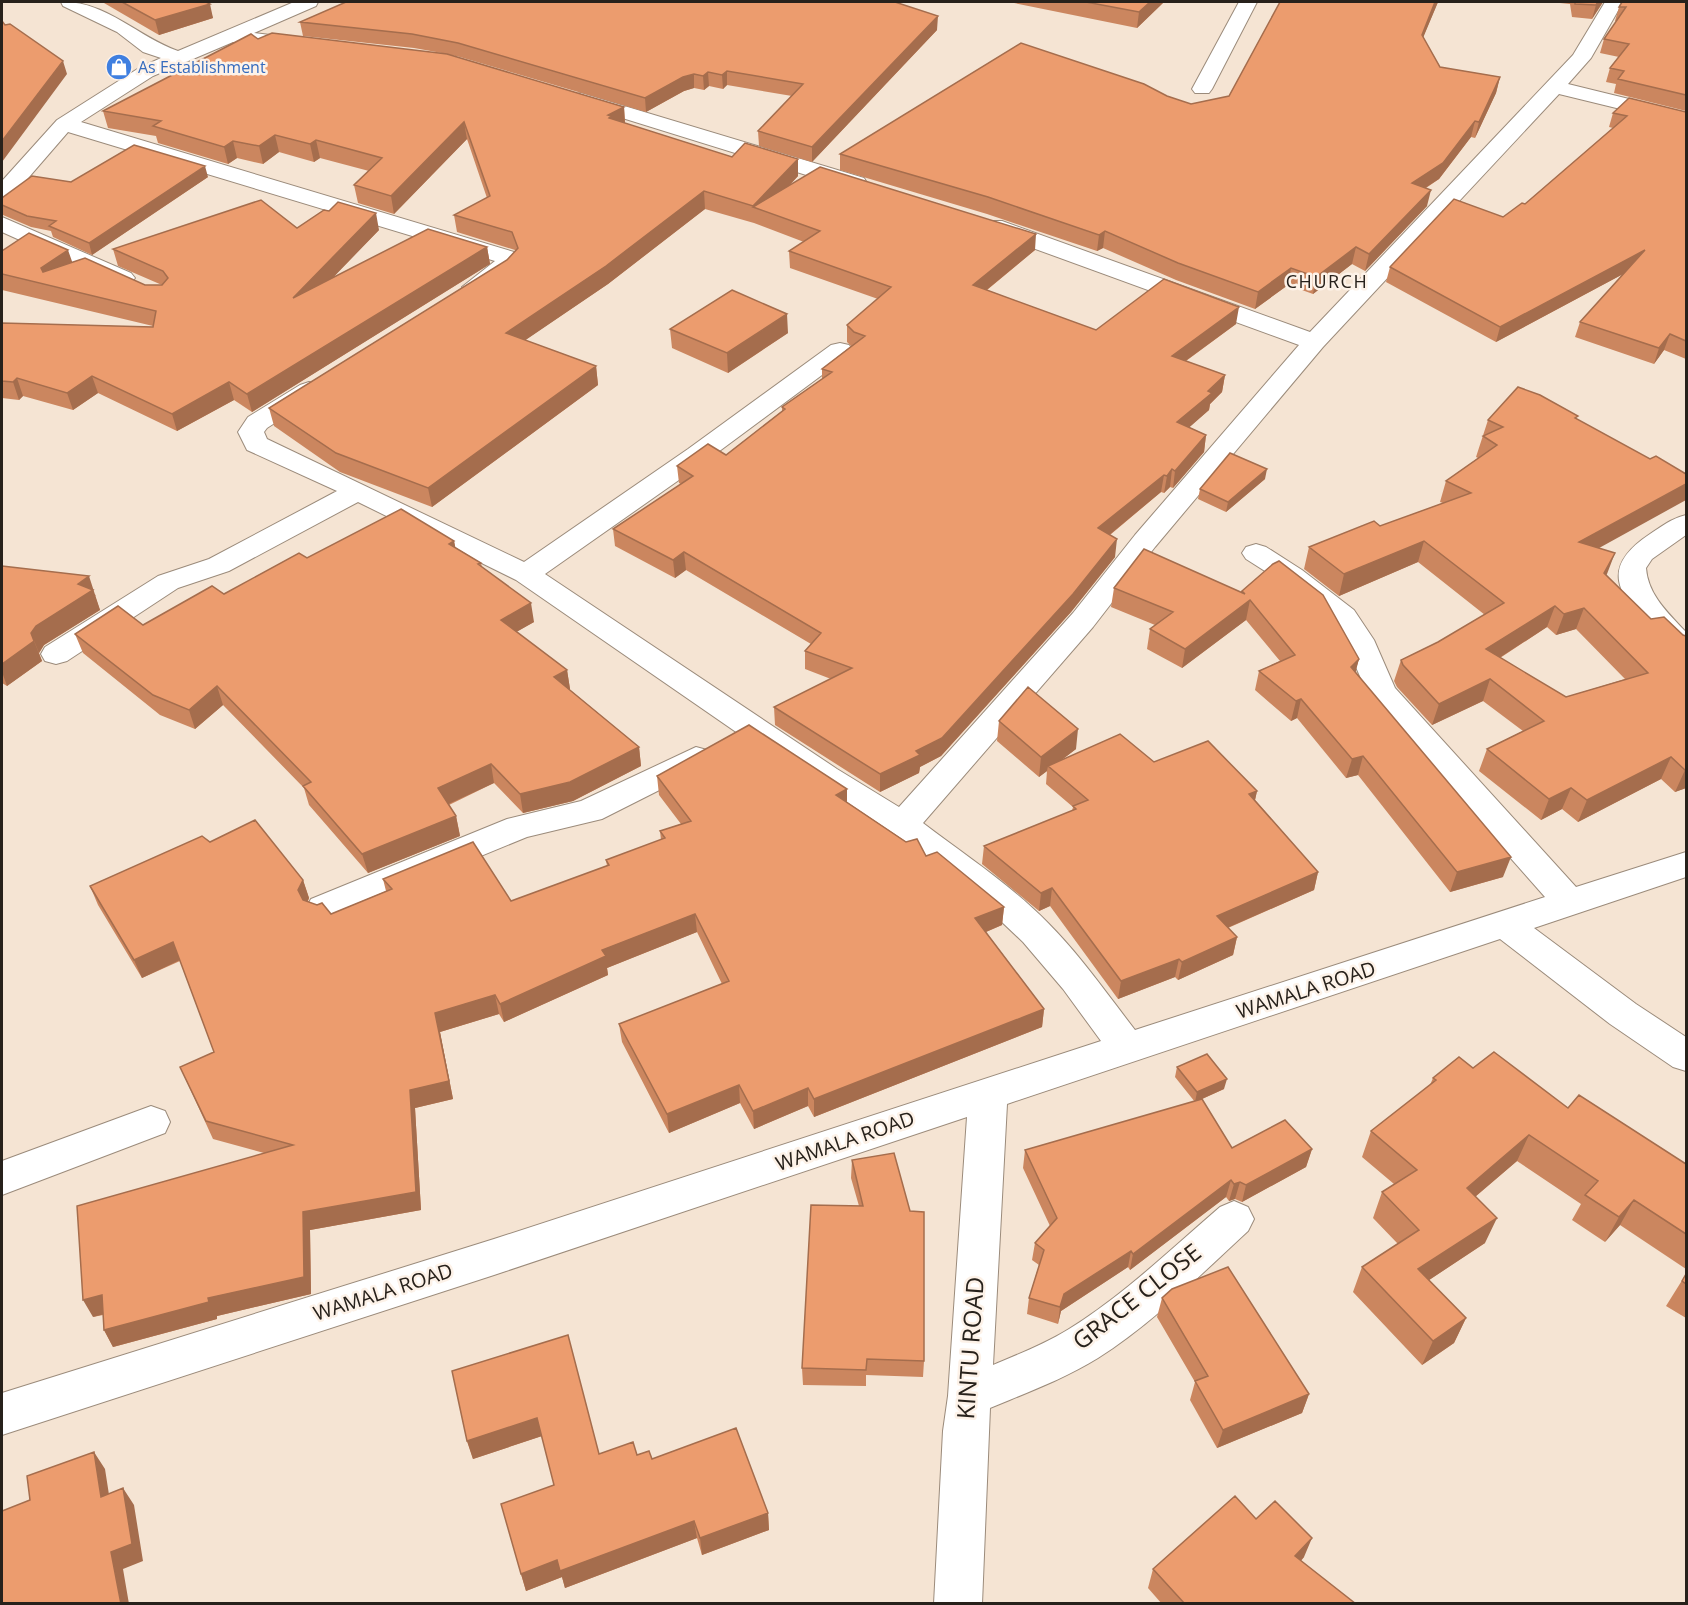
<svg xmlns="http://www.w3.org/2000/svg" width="1688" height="1605" viewBox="0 0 1688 1605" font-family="'Open Sans',sans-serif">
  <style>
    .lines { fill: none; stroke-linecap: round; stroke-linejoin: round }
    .minor-casing { stroke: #9b8b7b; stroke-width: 2 }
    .minor { fill: #fff; fill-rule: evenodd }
    .wall { fill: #cb865f; fill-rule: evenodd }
    .shaded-wall { fill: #a56d4d }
    .building { fill: #ec9c6e; stroke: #a56d4d; stroke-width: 1.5; fill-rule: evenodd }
    .labels { text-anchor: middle; stroke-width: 5; stroke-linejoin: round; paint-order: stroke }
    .far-shop-label { font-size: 16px; fill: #366cbe; stroke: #fdf2e8; text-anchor: start }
    .far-quarter-label { font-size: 18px; letter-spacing: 1.5px; fill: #27211b; stroke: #fdf2e8 }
    .street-label { font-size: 20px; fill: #27211b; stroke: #fdf2e8 }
    .near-street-label { font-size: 24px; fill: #27211b; stroke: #fdf2e8 }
  </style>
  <rect width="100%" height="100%" fill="#f5e4d3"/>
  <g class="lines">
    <defs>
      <path id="minor" d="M61,2C105,0 138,37 178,51L294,2H318L316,6L254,33L311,40L314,44L311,48L304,50L233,42L153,76L81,122L514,252L519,264L482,292H466L462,287L495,261L68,132L10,199L2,200V181L57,120L139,68L161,58L143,52L117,32L63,6Z
        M1239,2H1257L1212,89L1209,93H1195L1192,89Z
        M1605,2H1623L1591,58L1568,84L1686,113V125L1559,94L1323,347L1155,547L1093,627L923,823C965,855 1011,885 1048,923C1081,956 1107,994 1135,1030L1545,897L1370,699L1344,640L1333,624L1282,582L1246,559L1242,553L1246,547L1256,544L1266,547L1302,570L1354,610L1374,640L1395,688L1576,887L1686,852V877L1534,928L1636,1004L1686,1037V1071L1673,1067L1610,1024L1500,939L1007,1104L993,1365C1019,1354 1045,1344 1069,1329C1124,1295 1171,1249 1220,1207L1234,1201L1248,1207L1254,1219L1248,1231C1200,1275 1153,1323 1098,1358C1064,1379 1026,1393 990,1408L982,1604H934L943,1431L948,1396L967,1117L494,1275L2,1435V1393L494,1239L1101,1041L1063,989L1023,942L985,906L890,833L813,785L516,580L358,502L229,571L178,588L67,661L56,664L45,661L41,654L45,647L158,576L209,559L337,491L247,450L238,432L248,417L300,385L309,382L318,385L322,390L318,395L267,428L264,432L267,439L524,562L688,449L831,345L840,343L849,345L852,350L849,355L706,461L545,574L837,769L899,807L1073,613L1135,535L1299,345L986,231L983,226L986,221H1002L1310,332L1573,55Z
        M581,93L864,178L867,183L864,188H848L574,103L571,99L574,95Z
        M2,217L131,273L135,278L131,283H115L2,232Z
        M1686,515V535L1652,559L1646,568C1648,595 1668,613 1686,632V659C1671,655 1662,642 1651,630C1617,593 1600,567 1650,534C1661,527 1672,518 1686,515Z
        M696,747L707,750L712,758L707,766L602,819L527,837L323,921L311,917L306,908L311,899L507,819L581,801Z
        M151,1106L165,1111L170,1122L165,1133L2,1195V1161Z"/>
    </defs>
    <use href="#minor" class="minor-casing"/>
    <use href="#minor" class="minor"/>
  </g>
  <path class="wall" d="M103,2H209H207L213,18L159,35L104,3Z
    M1009,2H1164L1137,28Z
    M1272,2H1438L1423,37L1440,67L1500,77L1496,93L1475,138L1471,137L1439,179L1426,188L1427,206L1365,271L1352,264L1313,294L1288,285L1255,309L1176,280L1103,248L1097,251L987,214L840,170V154L1167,96L1191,104L1229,96L1280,3Z
    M1550,2H1603L1592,19L1572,17L1570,4Z
    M1686,2V111L1614,93L1616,84L1606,82L1610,68L1619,57L1600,53L1604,39L1617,21H1615L1619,7Z
    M300,22L937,30L812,162L759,146L758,131L792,96L727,85L723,89L709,86L704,90L694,88L684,91L646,112L460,57L451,55L624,107L625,123L732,157L798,176L790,185L1035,250L987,290L1096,330L1236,324L1186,361L1225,375L1222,392L1210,404L1209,410L1189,427L1206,435L1204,452L1173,488L1170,487L1164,493L1161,492L1110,535L1115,557L1071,612L941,756L920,767L919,773L880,792L775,725L774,707L831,679L805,669V651L811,644L686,570L675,578L615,546L613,529L681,484L679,483L677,466L726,455L782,411V407L822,379V369L851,346L847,342V325L878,299L790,268L789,251L804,242L754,223L705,209L608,284L525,340L596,366L598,385L432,507L340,472L274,426L269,408L507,260L515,251V250L457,232L454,215L487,198L467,139L394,214L358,203L354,185L369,171L320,158L314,162L279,152L263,164L237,158L228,164L158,143L156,136L108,128L103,111L258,39L442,53L414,48L303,36Z
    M1686,112V359L1664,350L1654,364L1575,337L1580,322L1623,274L1496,342L1386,282L1390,267L1503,217L1525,204L1613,128L1609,127L1613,113Z
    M208,177L92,255L53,237L51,231L31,227L3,215H2V198L71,182Z
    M297,228L379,230L333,277L487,247L490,264L252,412L234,400L177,431L98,393L73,410L23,396L19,400L2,398V323L153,327V326L2,290V251L72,262L145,285H162L118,266L113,249Z
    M670,329L788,333L728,373L672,348Z
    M1577,419L1599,548L1606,575L1651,619L1686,636V788L1675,792L1661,779L1578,822L1562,809L1541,820L1479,771L1487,749L1523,731L1483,701L1432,725L1397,687L1394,681L1401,660L1438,642L1485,615L1418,562L1339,596L1304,569L1309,547L1380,526L1443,503L1440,502L1446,481L1478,458L1476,457L1488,420ZM1547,627L1556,635L1576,629L1625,679L1566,697L1500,658Z
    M1265,479L1226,512L1198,499L1200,489Z
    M454,541L455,547L481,563L482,567L534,622L516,632L567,670L570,689H569L639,747L641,766L573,801L523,813L494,783L449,805L456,816L460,836L368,873L309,805L304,788L223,705L195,729L160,715L83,653L75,634L143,625L224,594L307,558Z
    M2,566L96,595L95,596L100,610L44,645L39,653L42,661L7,686L2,683Z
    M1114,588L1242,593V591L1359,659L1355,672L1503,877L1450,892L1358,775L1346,778L1297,718L1291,721L1255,690L1259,671L1280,661L1246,620L1182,668L1147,649L1150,629L1155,625L1111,607Z
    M999,721L1076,749L1063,759L1154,762L1257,791L1255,800L1318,872L1314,890L1228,928L1237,937L1233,955L1178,980L1175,977L1118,999L1050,906L1039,911L982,864L984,846L1072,811L1073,807L1046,784L1047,771L1039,777L997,741Z
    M657,776L847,789V802L1004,907L1002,925L986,932L1044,1009L1042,1027L814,1117L808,1106L754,1129L740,1103L669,1133L622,1042L619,1024L722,984L697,932L607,968L608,975L504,1022L499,1014L440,1032L453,1099L415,1108L421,1210L310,1230L311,1294L217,1316V1319L113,1347L104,1330L103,1315L93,1317L264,1153L213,1139L180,1067L214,1052L180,961L142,978L98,905L90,886L210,842L303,880L309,898L308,901L331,914L386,891L383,879L511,901L607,866L606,860L661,840L660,831L681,824L659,795Z
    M1177,1067L1224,1089L1200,1100L1232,1148L1312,1149L1306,1167L1242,1202L1235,1199L1229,1201L1226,1197L1130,1270L1128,1267L1061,1311L1058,1324L1027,1314L1029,1298L1039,1265L1032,1260L1035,1243L1050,1226L1023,1168L1025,1150L1195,1102L1175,1077Z
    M1473,1068L1568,1108L1686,1164V1269L1620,1225L1605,1242L1572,1220L1581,1204L1517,1161L1475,1197L1485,1243L1429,1280L1466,1318L1454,1343L1422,1365L1353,1292L1362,1267L1398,1244L1373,1218L1382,1192L1394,1184L1362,1157L1371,1131L1430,1085L1433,1078Z
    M852,1160L924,1361L923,1377L866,1375V1386L803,1385L802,1368L859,1206L851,1178Z
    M1686,1274V1318L1666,1306Z
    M1162,1298L1309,1394L1302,1413L1217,1448L1190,1400L1195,1382L1157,1317Z
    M452,1371L599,1454L637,1455L652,1459L768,1513L769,1530L702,1555L697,1538L565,1588L562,1577L526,1591L521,1574L554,1485L542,1436L473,1459L467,1441Z
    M1256,1519L1304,1557L1301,1561L1356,1604H1162L1148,1588L1153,1569Z"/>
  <path class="shaded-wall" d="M1150,2H1164L1137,28L1139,12Z
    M1435,2H1438L1418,50L1422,35Z
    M1598,2H1603L1592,19L1596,5Z
    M210,4L213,18L159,35L155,20Z
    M938,16L937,30L812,162V147Z
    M63,61L67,74L2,162V141Z
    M727,71V85L723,89L722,75Z
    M708,72L709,86L704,90L703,76Z
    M694,74V88L684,91L646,112L645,98L683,77Z
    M1500,77L1496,93L1475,138L1479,122Z
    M624,107L625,124L612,131L608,115Z
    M1475,121L1471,137L1439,179L1408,199L1412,183Z
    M464,122L467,139L394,214L391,196Z
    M275,135L279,152L263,164L259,146Z
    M316,140L320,158L314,162L310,144Z
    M233,141L237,158L228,164L224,147Z
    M798,159V176L765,211L753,207V223V206Z
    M205,166L208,177L92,255L89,243Z
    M1431,190L1427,206L1365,271L1369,254Z
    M704,191L705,209L608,284L508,352L506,333Z
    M376,213L379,230L297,315L293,298Z
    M1105,231L1103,248L1097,251L1099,235Z
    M1036,234L1035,250L972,302L973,285Z
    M487,247L490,264L252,412L247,394Z
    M1356,247L1352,264L1313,294L1316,277Z
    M68,250L74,267L47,285L41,268Z
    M1645,250L1640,265L1496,342L1500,327Z
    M1291,268L1288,285L1255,309L1258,292Z
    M1239,307L1236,324L1169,373L1172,356Z
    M787,314L788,333L728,373L727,353Z
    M1670,334L1664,350L1654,364L1659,348Z
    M596,366L598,385L432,507L428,488Z
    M1225,375L1222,392L1210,404L1209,410L1175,440L1177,422Z
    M92,376L98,393L73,410L67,393Z
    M17,378L23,396L19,400L13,382Z
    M229,382L234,400L177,431L172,414Z
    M1206,435L1204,452L1173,488L1175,471Z
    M1172,469L1170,487L1164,493L1167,476Z
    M1267,469L1265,479L1226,512L1228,502Z
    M1164,475L1161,492L1096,546L1098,528Z
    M1686,484V500L1572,563L1579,542Z
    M1117,539L1115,557L1071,612L941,756L920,767L919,773L880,792V774L916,751Z
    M454,541L458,560L449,544Z
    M1424,541L1418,562L1339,596L1344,574Z
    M684,552L686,570L675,578L673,560Z
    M1615,553L1607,574L1596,594L1604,573Z
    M89,576L100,610L44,645L39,653L31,633L36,626L78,584Z
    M1250,600L1246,620L1182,668L1185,649Z
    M531,603L534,622L504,639L501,620Z
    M1555,606L1547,627L1479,671L1486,649Z
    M1584,608L1576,629L1556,635L1564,614Z
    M34,641L42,661L7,686L2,672V664Z
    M1359,659L1354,678L1351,667Z
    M567,670L570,689L557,696L554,677Z
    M1490,679L1483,701L1432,725L1439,704Z
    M217,686L223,705L195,729L189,710Z
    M1301,699L1297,718L1291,721L1296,701Z
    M1078,729L1076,749L1051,768L1048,766L1047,771L1039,777L1041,757Z
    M639,747L641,766L573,801L523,813L520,794Z
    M1363,756L1358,775L1346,778L1352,759Z
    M1671,757L1661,779L1578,822L1587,800Z
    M491,764L494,783L442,807L438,788Z
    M1685,770H1686V788L1675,792Z
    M1571,788L1562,809L1541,820L1549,799Z
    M847,789V808L836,795Z
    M1257,791L1253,809L1249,794Z
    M456,816L460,836L368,873L362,854Z
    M1511,857L1503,877L1450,892L1457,872Z
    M1318,872L1314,890L1213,934L1217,916Z
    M303,880L309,898L304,909L298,890Z
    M1052,888L1050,906L1039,911L1041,893Z
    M1004,907L1002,925L974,937L975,918Z
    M695,914L697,932L607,968L608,975L504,1022L500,1004L602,950Z
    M1237,937L1233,955L1178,980L1182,962Z
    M173,942L180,960L142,978L134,960Z
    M1179,959L1175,977L1118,999L1121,981Z
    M495,995L499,1014L440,1032L453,1099L415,1108L421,1210L310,1230L311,1294L217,1316V1319L113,1347L104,1330L208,1298L303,1212L410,1090L435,1013Z
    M1044,1009L1042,1027L814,1117V1099Z
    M1227,1079L1224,1089L1195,1102L1197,1092Z
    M739,1085L740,1103L669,1133L667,1114Z
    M808,1088V1106L754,1129L753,1111Z
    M1529,1135L1517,1161L1456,1213L1467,1188Z
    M1312,1149L1306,1167L1242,1202L1246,1185Z
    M1231,1180L1226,1197L1130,1270L1133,1254Z
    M1240,1182L1235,1199L1229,1201L1234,1184Z
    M1634,1200L1620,1225L1605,1242L1619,1217Z
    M1497,1218L1485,1243L1408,1294L1418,1269Z
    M1131,1251L1128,1267L1061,1311L1058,1324L1060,1307L1064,1294Z
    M102,1295L112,1312L93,1317L83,1300Z
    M1466,1318L1454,1343L1422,1365L1433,1341Z
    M1309,1394L1302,1413L1217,1448L1223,1430Z
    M537,1418L542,1436L473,1459L467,1441Z
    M94,1452L105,1469L112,1514L101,1497Z
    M123,1488L134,1505L143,1561L123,1569L129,1604H121L111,1552Z
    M768,1513L769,1530L702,1555L700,1538Z
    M694,1521L697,1538L565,1588L562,1577L526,1591L521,1574L557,1560Z
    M1312,1538L1304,1557L1287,1575L1295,1556Z"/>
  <path class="building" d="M122,2H206L210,4L155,20Z
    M346,2H895L938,16L812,147L758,131L803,84L727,71L722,75L708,72L703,76L694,74L683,77L645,98L458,43L412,34L300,22Z
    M1086,2H1150L1139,12Z
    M1280,2H1435L1422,35L1440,67L1500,77L1479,122L1475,121L1443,163L1412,183L1431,190L1369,254L1356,247L1316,277L1291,268L1258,292L1178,263L1105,231L1099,235L988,197L840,154L1021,43L1144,84L1167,96L1191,104L1229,96Z
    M1575,2H1598L1596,5L1575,4Z
    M1622,2H1686V95L1618,79L1624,71L1610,68L1629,44L1604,39L1626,7H1619Z
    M2,21L5,25L10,24L63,61L2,141Z
    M272,33L447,54L624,107L608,115L611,116L609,118L732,157L745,143L798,159L753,206L704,191L606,266L506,333L596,366L428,488L336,453L269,408L507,260L518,248L512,232L454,215L490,196L464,122L391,196L354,185L382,158L316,140L310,144L275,135L259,146L233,141L224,147L153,126L161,121L103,111L251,34L258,39Z
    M1629,98L1686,112V341L1670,334L1659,348L1580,322L1645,250L1500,327L1390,267L1454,199L1503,217L1522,203L1525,204L1627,116L1613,113Z
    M134,145L205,166L89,243L49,226L56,221L27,216L2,205V198L32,176L71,182Z
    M820,167L1036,234L973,285L1096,330L1164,279L1239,307L1172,356L1225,375L1208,391L1212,393L1177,422L1206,435L1175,471L1172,469L1167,476L1164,475L1098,528L1117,539L1073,594L942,738L916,751L920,755L880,774L774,707L852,668L805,651L821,633L684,552L673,560L613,529L693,476L677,466L708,444L726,455L785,409L782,407L832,372L822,369L865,336L854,332L847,325L891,287L789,251L820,231L753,207Z
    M261,200L297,228L324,210L329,211L338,202L376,213L293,298L428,229L487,247L247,394L229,382L172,414L92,376L67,393L17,378L13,382L2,381V323L153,327L156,311L2,274V251L29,233L68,250L41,268L43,272L85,258L145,285H162L168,278L163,271L113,249Z
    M732,290L787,314L727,353L670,329Z
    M1518,387L1540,395L1578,416L1575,418L1650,459L1656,456L1686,474V484L1579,542L1615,553L1604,573L1651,619L1664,617L1683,635L1686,636V770H1685L1671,757L1587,800L1571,788L1549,799L1487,749L1544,721L1490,679L1439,704L1403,665L1401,660L1438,642L1504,603L1424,541L1344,574L1309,547L1374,521L1380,526L1471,493L1446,481L1497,445L1483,436L1503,427L1488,420ZM1555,606L1564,614L1584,608L1648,673L1566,697L1486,649Z
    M1230,453L1267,469L1228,502L1200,489Z
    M401,509L454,541L449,544L481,563L478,564L531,603L501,620L567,670L554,677L639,747L570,782L520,794L491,764L438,788L456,816L362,854L303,786L311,782L217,686L189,710L153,695L75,634L118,606L143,625L212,586L224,594L299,553L307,558Z
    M1144,549L1245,594L1242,591L1273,564L1279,561L1323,595L1359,659L1351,667L1511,857L1457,872L1363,756L1352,759L1301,699L1296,701L1259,671L1295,655L1250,600L1185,649L1150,629L1173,612L1114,588Z
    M2,566L89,576L78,584L93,590L36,626L31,633L34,641L2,664Z
    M1028,687L1078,729L1041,757L999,721Z
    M749,725L847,789L836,795L906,842L917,839L926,856L937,852L1004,907L975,918L1044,1009L814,1099L808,1088L753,1111L739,1085L667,1114L619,1024L729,981L695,914L602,950L606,956L500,1004L495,995L435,1013L449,1081L410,1090L416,1192L303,1212L304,1277L208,1298L209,1302L104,1330L102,1295L83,1300L77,1206L293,1145L206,1121L180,1067L214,1052L173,942L134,960L90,886L202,836L210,842L255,820L303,880L298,890L303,900L317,905L322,903L331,914L392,889L383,879L473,842L511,901L609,865L606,860L665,838L660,831L691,821L657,776Z
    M1120,734L1154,762L1208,741L1257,791L1249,794L1318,872L1217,916L1237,937L1182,962L1179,959L1121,981L1052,888L1041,893L984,846L1076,809L1073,806L1088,800L1048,766Z
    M1494,1052L1568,1108L1579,1095L1686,1164V1234L1634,1200L1619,1217L1585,1195L1598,1181L1529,1135L1467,1188L1497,1218L1418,1269L1466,1318L1433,1341L1362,1267L1419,1230L1382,1192L1417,1170L1371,1131L1436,1080L1433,1078L1459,1057L1473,1068Z
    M1207,1054L1227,1079L1197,1092L1177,1067Z
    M1202,1099L1232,1148L1285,1120L1312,1149L1246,1185L1240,1182L1234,1184L1231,1180L1133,1254L1131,1251L1064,1294L1060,1307L1029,1298L1044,1250L1035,1243L1057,1218L1025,1150Z
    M894,1153L910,1211L924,1212V1361L867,1359L866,1370L802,1368L811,1205L863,1206L852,1160Z
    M1228,1267L1309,1394L1223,1430L1195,1381L1208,1376L1162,1298L1172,1289Z
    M1686,1274V1284L1682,1281Z
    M568,1335L599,1454L633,1442L637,1455L649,1451L652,1459L736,1428L768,1513L700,1538L694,1521L560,1571L557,1560L521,1574L501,1504L554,1485L537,1418L467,1441L452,1371Z
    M94,1452L101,1497L123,1488L132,1544L111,1552L121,1604H2V1511L30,1500L27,1476Z
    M1235,1496L1256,1519L1275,1501L1312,1538L1295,1556L1356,1604H1185L1153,1569Z"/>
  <defs>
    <symbol id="shop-disc" viewBox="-11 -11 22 22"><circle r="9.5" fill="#3f7fe0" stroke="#fdf2e8"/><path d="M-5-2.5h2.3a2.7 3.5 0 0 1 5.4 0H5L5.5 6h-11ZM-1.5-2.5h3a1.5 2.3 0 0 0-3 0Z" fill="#fff"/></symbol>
  </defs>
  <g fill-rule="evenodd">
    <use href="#shop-disc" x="104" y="52" width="30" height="30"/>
  </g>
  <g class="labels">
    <g class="far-shop-label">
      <text x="138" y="73">As Establishment</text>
    </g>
    <g class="far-quarter-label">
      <text x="1327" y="288">CHURCH</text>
    </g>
    <g class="street-label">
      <text transform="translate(1306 990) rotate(-18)" y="7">WAMALA ROAD</text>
      <text transform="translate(845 1141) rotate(-19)" y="7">WAMALA ROAD</text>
      <text transform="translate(383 1292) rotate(-18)" y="7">WAMALA ROAD</text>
    </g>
    <g class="near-street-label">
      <text transform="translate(1137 1297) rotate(-38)" y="8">GRACE CLOSE</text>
      <text transform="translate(971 1348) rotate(-86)" y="8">KINTU ROAD</text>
    </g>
  </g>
  <rect width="1688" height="1605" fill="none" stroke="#27211b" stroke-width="6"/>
</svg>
